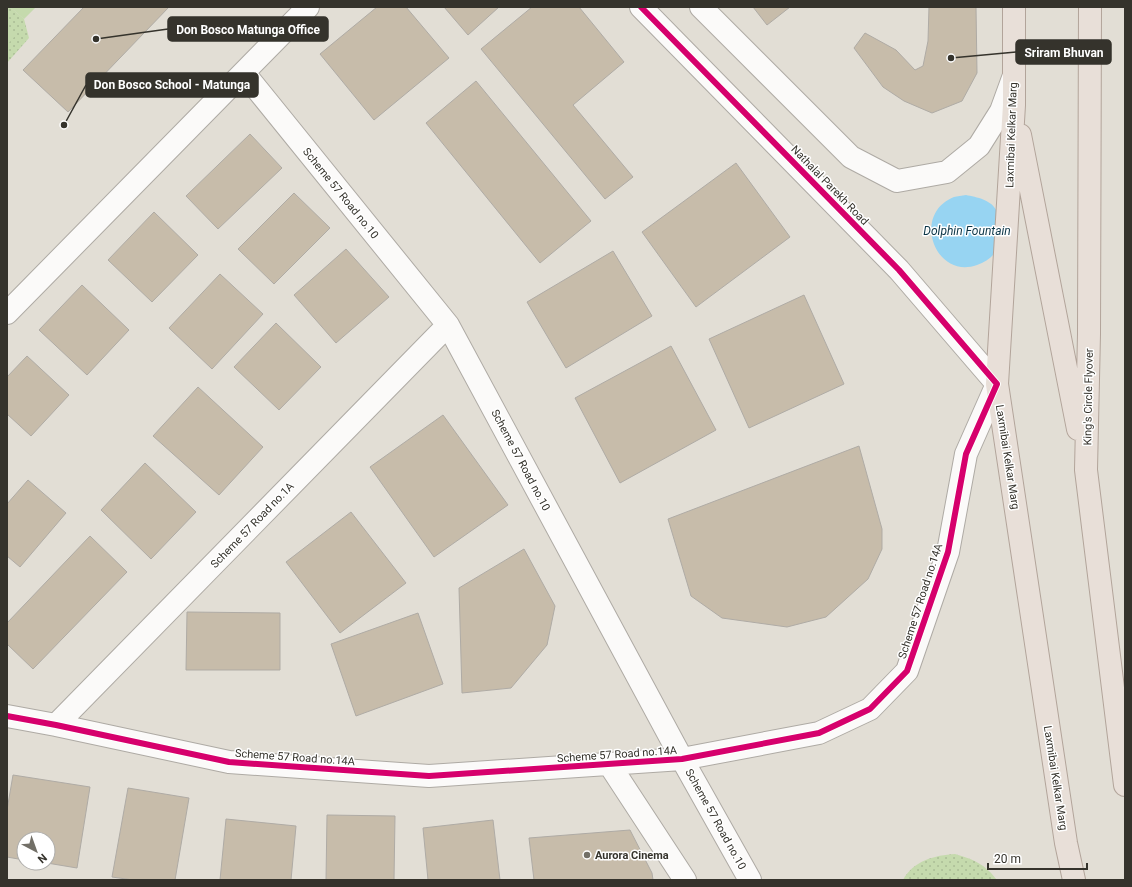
<svg xmlns="http://www.w3.org/2000/svg" width="1132" height="887" viewBox="0 0 1132 887" font-family="Roboto,sans-serif">
  <style>
    .grass { fill: url(#grass-dots) }
    .pitch { fill: #c5daad }
    .water { fill: #97d4f2 }
    .building { fill: #c7bcaa; stroke: #afaba5 }
    .lines { fill: none; stroke-linecap: round; stroke-linejoin: round }
    .minor-casing { stroke: #aeaaa4; stroke-width: 24 }
    .tertiary-casing { stroke: #aeaaa4; stroke-width: 24 }
    .trunk-casing { stroke: #b2a49a; stroke-width: 24 }
    .minor { stroke: #fbfaf9; stroke-width: 22 }
    .tertiary { stroke: #fbfaf9; stroke-width: 22 }
    .trunk { stroke: #e8dfd8; stroke-width: 22 }
    .cycleway-casing { stroke: #fff; stroke-width: 8 }
    .cycleway { stroke: #d6006c; stroke-width: 6 }
    .poi-dot { fill: #726f67; stroke: #fff; stroke-width: 1.5 }
    .labels { text-anchor: middle; stroke-width: 3; stroke-linejoin: round; paint-order: stroke }
    .street-label { font-size: 11px; fill: #35332c; stroke: #fff }
    .poi-label { font-size: 11px; font-weight: bold; fill: #35332c; stroke: #fff; text-anchor: start }
    .water-label { font-size: 12px; font-style: italic; fill: #0a3446; stroke: #fff }
    .leader { fill: none; stroke: #35332c; stroke-width: 1.5 }
    .callout-dot { fill: #35332c; stroke: #fff; stroke-width: 1.5 }
    .callout { fill: #35332c; stroke: #35332c; stroke-width: 1.5 }
    .callout-label { font-size: 12px; text-anchor: middle; font-weight: bold; fill: #fff }
  </style>
  <defs>
    <pattern id="grass-dots" width="8" height="8" patternUnits="userSpaceOnUse"><rect width="8" height="8" fill="#c5daad"/><path d="M2 2h.1M6 6h.1" fill="none" stroke="#aabc95" stroke-width="1.8" stroke-linecap="round"/></pattern>
  </defs>
  <rect width="100%" height="100%" fill="#e2ded5"/>
  <path class="grass" d="M7,7H10L24,19L29,38L7,63Z
    M955,854C973,859 985,864 997,880H903C913,861 935,855 955,854Z"/>
  <path class="pitch" d="M10,7H36L24,19Z
    M7,27L16,35L7,45Z"/>
  <path class="water" d="M966,195C976,197 993,200 997,212C998,217 998,224 998,230C999,238 1001,243 996,251C992,258 985,262 977,265C935,280 911,214 954,197C957,196 962,196 966,195Z"/>
  <path class="building" d="M84,7H169L68,112L23,70Z
    M377,7H406L449,58L374,120L320,54Z
    M444,7H499L468,35Z
    M532,7H579L624,62L573,105L633,177L605,199L481,49Z
    M753,7H790L767,25Z
    M929,7H976L977,73L962,101L932,113L904,101L883,87L854,48L865,33L896,50L915,70L923,66L928,41Z
    M476,81L591,221L540,263L426,123Z
    M250,134L282,168L218,229L186,196Z
    M736,163L790,237L696,307L642,232Z
    M294,193L330,228L274,284L238,249Z
    M154,212L198,255L152,302L108,260Z
    M346,249L389,297L336,343L294,295Z
    M613,251L652,316L566,368L527,302Z
    M220,274L263,314L212,369L169,328Z
    M82,285L129,330L87,375L39,330Z
    M804,295L844,384L749,428L709,339Z
    M276,323L321,367L279,410L234,367Z
    M671,346L716,430L620,483L575,398Z
    M27,356L69,395L31,436L7,414V377Z
    M198,387L263,447L219,495L153,436Z
    M443,415L508,505L434,557L370,467Z
    M859,446L882,529V549L868,579L826,617L787,627L722,618L691,596L668,519Z
    M145,463L196,512L151,559L101,510Z
    M28,480L66,513L20,567L7,556V504Z
    M351,512L406,583L340,633L286,562Z
    M90,536L127,572L33,669L7,644V623Z
    M524,549L555,606L547,645L511,688L462,693L459,588Z
    M187,612L280,613V670H186Z
    M418,613L443,684L356,716L331,644Z
    M13,775L90,787L77,868L47,863H48V839H24V860L7,857V810Z
    M128,788L189,798L175,880H133L112,877Z
    M327,815L395,816L394,880H326Z
    M226,819L296,826L291,880H220Z
    M493,820L500,880H428L423,828Z
    M630,830L652,873L653,880H534L529,838Z"/>
  <g class="lines">
    <defs>
      <path id="minor" d="M244,73L448,325L682,759L750,880
        M7,313L308,7
        M7,716L56,725L229,762L429,776L682,759L819,733L870,709L907,671L948,552L966,454L997,384
        M56,725L448,325
        M609,764L685,880"/>
      <path id="tertiary" d="M641,7L899,270L997,384
        M701,7L851,157L897,181L947,172L979,146L1001,111L1013,78"/>
      <path id="trunk" d="M1014,7V105L997,384L1066,843L1074,880
        M1090,7L1089,334L1086,470L1125,785
        M1020,135L1078,429"/>
    </defs>
    <use href="#minor" class="minor-casing"/>
    <use href="#tertiary" class="tertiary-casing"/>
    <use href="#trunk" class="trunk-casing"/>
    <use href="#minor" class="minor"/>
    <use href="#tertiary" class="tertiary"/>
    <use href="#trunk" class="trunk"/>
    <defs>
      <path id="cycleway" d="M7,716L56,725L229,762L429,776L682,759L819,733L870,709L907,671L948,552L966,454L997,384L899,270L641,7"/>
    </defs>
    <use href="#cycleway" class="cycleway-casing"/>
    <use href="#cycleway" class="cycleway"/>
  </g>
  <circle class="poi-dot" cx="587" cy="855" r="4"/>
  <g class="labels">
    <g class="street-label">
      <text transform="translate(1011 135) rotate(-88)" y="4">Laxmibai Kelkar Marg</text>
      <text transform="translate(830 185) rotate(46)" y="4">Nathalal Parekh Road</text>
      <text transform="translate(341 193) rotate(51)" y="4">Scheme 57 Road no.10</text>
      <text transform="translate(1088 397) rotate(-89)" y="4">King's Circle Flyover</text>
      <text transform="translate(1008 457) rotate(81)" y="4">Laxmibai Kelkar Marg</text>
      <text transform="translate(521 460) rotate(62)" y="4">Scheme 57 Road no.10</text>
      <text transform="translate(252 525) rotate(-46)" y="4">Scheme 57 Road no.1A</text>
      <text transform="translate(920 601) rotate(-72)" y="4">Scheme 57 Road no.14A</text>
      <text transform="translate(617 754) rotate(-4)" y="4">Scheme 57 Road no.14A</text>
      <text transform="translate(295 757) rotate(4)" y="4">Scheme 57 Road no.14A</text>
      <text transform="translate(1056 778) rotate(81)" y="4">Laxmibai Kelkar Marg</text>
      <text transform="translate(716 819) rotate(61)" y="4">Scheme 57 Road no.10</text>
    </g>
    <g class="poi-label">
      <text x="595" y="859">Aurora Cinema</text>
    </g>
    <g class="water-label">
      <text x="967" y="235">Dolphin Fountain</text>
    </g>
  </g>
  <path class="leader" d="M96 39L168 29M951 58L1016 52M64 125L86 85"/>
  <g class="callout-dot">
    <circle cx="96" cy="39" r="4"/>
    <circle cx="951" cy="58" r="4"/>
    <circle cx="64" cy="125" r="4"/>
  </g>
  <g class="callout">
    <rect x="168" y="17" width="160" height="24" rx="4"/>
    <rect x="1016" y="40" width="95" height="24" rx="4"/>
    <rect x="86" y="73" width="172" height="24" rx="4"/>
  </g>
  <g class="callout-label">
    <text x="248" y="34">Don Bosco Matunga Office</text>
    <text x="1064" y="57">Sriram Bhuvan</text>
    <text x="172" y="89">Don Bosco School - Matunga</text>
  </g>
  <rect width="1132" height="887" fill="none" stroke="#35332c" stroke-width="16"/>
  <g transform="translate(36 851) rotate(139)"><circle r="19" fill="#ffffff" stroke="#aeadab"/>
  <path d="M0-3L7 15L0 10L-7 15Z" fill="#726f67"/>
  <text y="-6" font-size="11" font-weight="bold" text-anchor="middle" fill="#35332c">N</text>
  </g>
  <path d="M988 863v6h99v-6" fill="none" stroke="#35332c" stroke-width="2"/>
  <text x="994" y="863" font-size="12" fill="#35332c" stroke="#ffffff" stroke-width="3" paint-order="stroke">20 m</text>
</svg>
